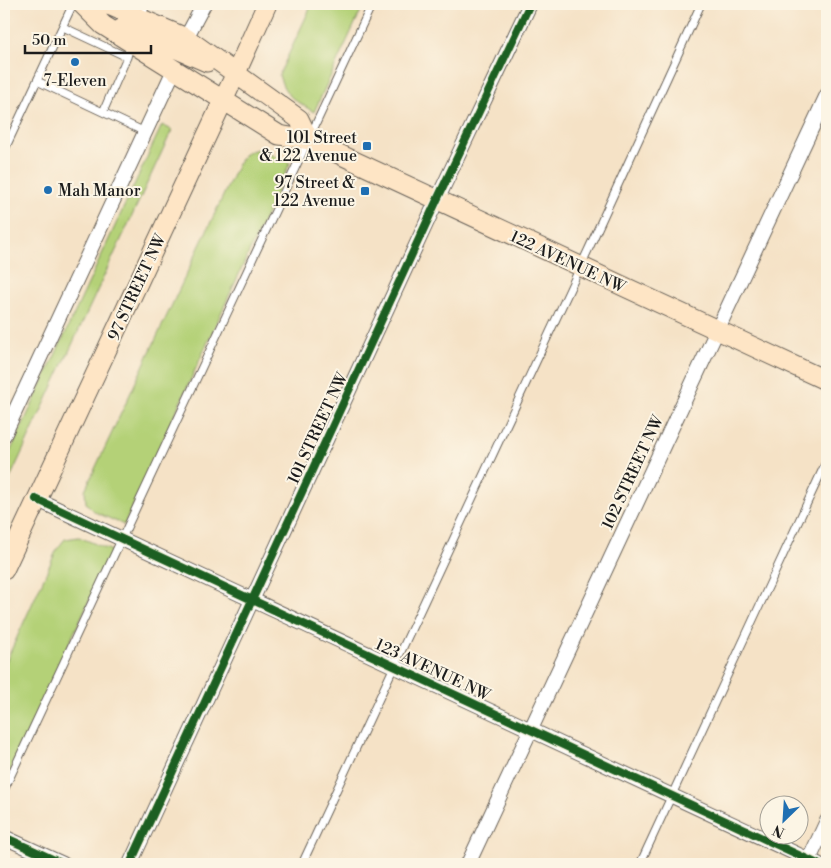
<svg xmlns="http://www.w3.org/2000/svg" width="831" height="868" viewBox="0 0 831 868" font-family="'Libre Bodoni',serif">
  <style>
    .green { fill: #b4d177; stroke: #68764a }
    .lines { fill: none; stroke-linecap: round; stroke-linejoin: round }
    .lane-casing { stroke: #686158; stroke-width: 9 }
    .street-casing { stroke: #686158; stroke-width: 16 }
    .secondary-casing { stroke: #686158; stroke-width: 21 }
    .lane { stroke: #fff; stroke-width: 7 }
    .street { stroke: #fff; stroke-width: 14 }
    .secondary { stroke: #fee5c5; stroke-width: 19 }
    .cycleway-casing { stroke: #fcf5e5; stroke-width: 11 }
    .cycleway { stroke: #1b5e20; stroke-width: 8 }
    .poi-dot { fill: #1f6fb2; stroke: #fcf5e5; stroke-width: 2 }
    .labels { text-anchor: middle; stroke-width: 4; stroke-linejoin: round; paint-order: stroke }
    .poi-label { font-size: 16px; fill: #1c1c1c; stroke: #fcf5e5; text-anchor: end }
    .street-label { font-size: 16px; fill: #1c1c1c; stroke: #fcf5e5 }
  </style>
  <rect width="100%" height="100%" fill="#fcf5e5"/>
  <filter id="ink" filterUnits="userSpaceOnUse"><feTurbulence type="fractalNoise" baseFrequency=".02" numOctaves="2"/><feDisplacementMap in="SourceGraphic" scale="10" xChannelSelector="R" yChannelSelector="G"/><feConvolveMatrix kernelMatrix="1 2 1 2 8 2 1 2 1" color-interpolation-filters="sRGB"/></filter>
  <filter id="wash" filterUnits="userSpaceOnUse"><feTurbulence type="fractalNoise" baseFrequency=".0096" numOctaves="4" result="noise"/><feDisplacementMap in="SourceGraphic" scale="20" xChannelSelector="R" yChannelSelector="G"/><feGaussianBlur stdDeviation="1.12" result="paint"/><feColorMatrix in="noise" values="0 0 0 0 0 0 0 0 0 0 0 0 0 0 0 0 0 1.4 0 .05"/><feComposite in="paint" operator="in"/></filter>
  <g filter="url(#wash)">
    <rect width="100%" height="100%" fill="#f5e2c6"/>
    <path class="green" d="M312,4H364L314,112C296,101 285,97 279,75Z
      M162,125L172,130L4,491V465Z
      M258,149L290,163L124,525L95,512L86,503L85,490L239,162L247,152Z
      M79,537L112,551L4,784V666L57,549L65,539Z"/>
  </g>
  <g filter="url(#ink)">
    <g class="lines">
      <defs>
        <path id="lane" d="M140,17L147,4
          M63,27L127,57
          M37,81L145,132
          M103,112L127,57L131,43
          M4,151L73,4
          M4,790L372,4
          M302,864L590,246L701,4
          M640,864L827,460"/>
        <path id="street" d="M186,38L204,4
          M4,435L174,70
          M36,499L818,864
          M4,837L63,864
          M130,864L437,200L530,4
          M468,864L827,95
          M807,864L827,821"/>
        <path id="secondary" d="M82,4L103,25L279,135L309,140L827,381
          M100,4L111,6L186,38L299,119L309,140
          M121,29L147,36L207,62
          M4,570L236,73L267,4"/>
      </defs>
      <use href="#lane" class="lane-casing"/>
      <use href="#street" class="street-casing"/>
      <use href="#secondary" class="secondary-casing"/>
      <use href="#lane" class="lane"/>
      <use href="#street" class="street"/>
      <use href="#secondary" class="secondary"/>
      <defs>
        <path id="cycleway" d="M36,499L818,864
          M4,837L63,864
          M130,864L437,200L530,4"/>
      </defs>
      <use href="#cycleway" class="cycleway-casing"/>
      <use href="#cycleway" class="cycleway"/>
    </g>
  </g>
  <g class="poi-dot">
    <circle cx="75" cy="62" r="5"/>
    <rect x="362" y="141" width="10" height="10" rx="2.5"/>
    <circle cx="48" cy="190" r="5"/>
    <rect x="360" y="186" width="10" height="10" rx="2.5"/>
  </g>
  <g class="labels">
    <g class="poi-label">
      <text x="75" y="86" text-anchor="middle">7-Eleven</text>
      <text x="357" y="143">101 Street<tspan x="357" dy="18">&amp; 122 Avenue</tspan></text>
      <text x="355" y="188">97 Street &amp;<tspan x="355" dy="18">122 Avenue</tspan></text>
      <text x="58" y="196" text-anchor="start">Mah Manor</text>
    </g>
    <g class="street-label">
      <text transform="translate(568 261) rotate(25)" y="6">122 AVENUE NW</text>
      <text transform="translate(136 287) rotate(-65)" y="6">97 STREET NW</text>
      <text transform="translate(317 428) rotate(-65)" y="6">101 STREET NW</text>
      <text transform="translate(632 472) rotate(-65)" y="6">102 STREET NW</text>
      <text transform="translate(433 669) rotate(25)" y="6">123 AVENUE NW</text>
    </g>
  </g>
  <rect width="831" height="868" fill="none" stroke="#fcf5e5" stroke-width="20"/>
  <g transform="translate(784 820) rotate(205)"><circle r="24" fill="#fcf5e5" stroke="#a29e95"/>
  <path d="M0-4L9 19L0 12L-9 19Z" fill="#1f6fb2"/>
  <text y="-8" font-size="14" font-weight="bold" text-anchor="middle" fill="#1c1c1c">N</text>
  </g>
  <path d="M25 45v8h126v-8" fill="none" stroke="#1c1c1c" stroke-width="2.5"/>
  <text x="32" y="45" font-size="15" fill="#1c1c1c" stroke="#fcf5e5" stroke-width="4" paint-order="stroke">50 m</text>
</svg>
